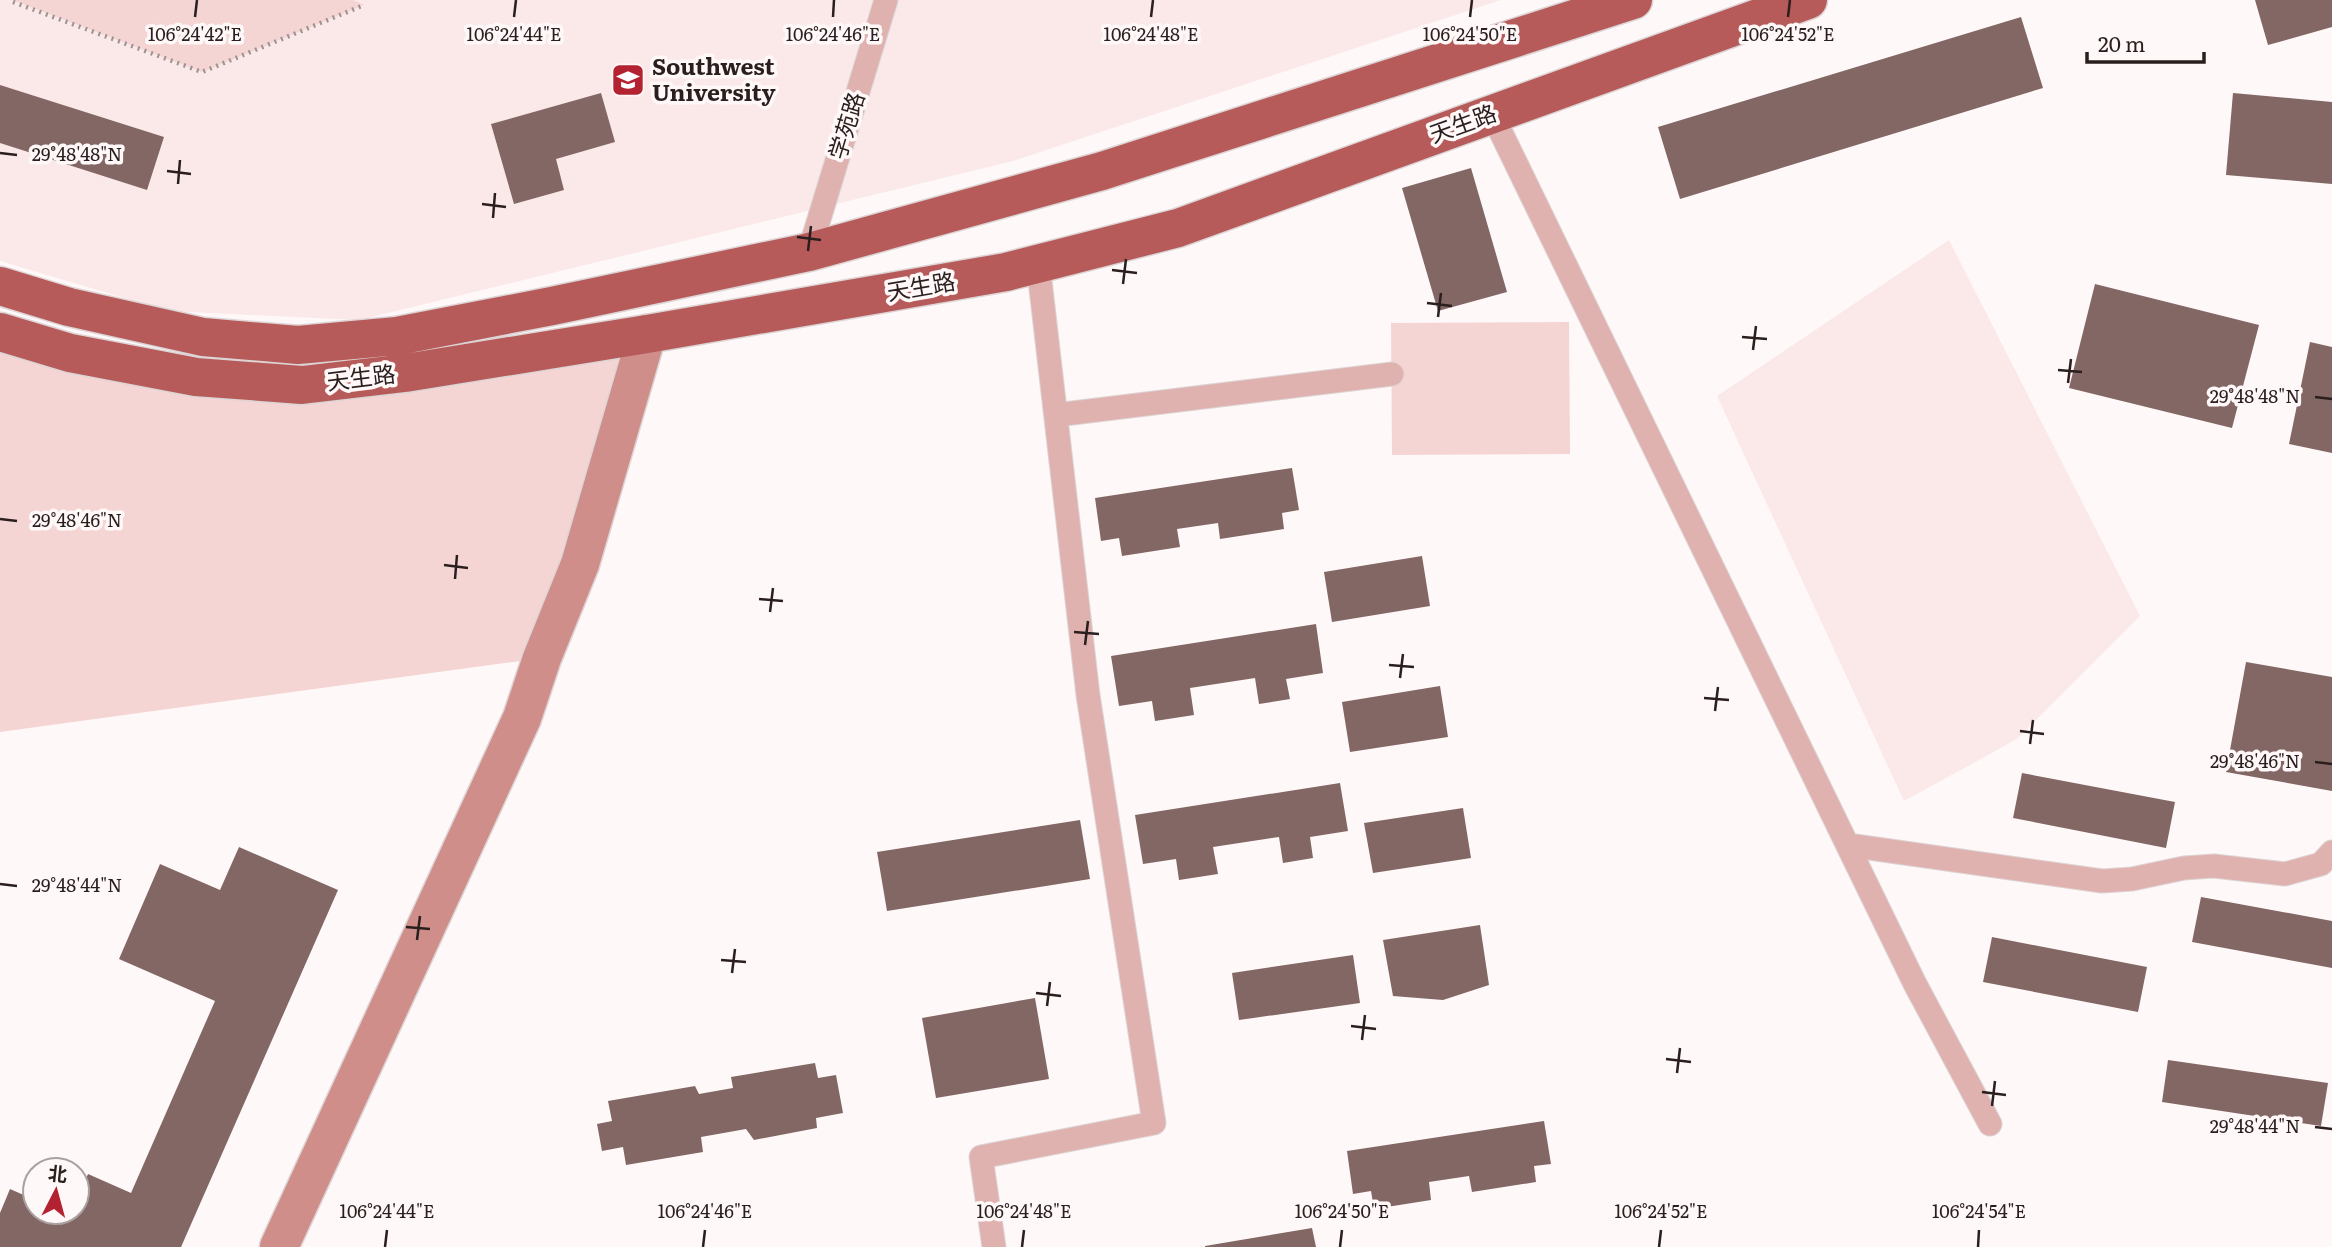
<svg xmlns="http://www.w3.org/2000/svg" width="2332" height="1247" viewBox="0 0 2332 1247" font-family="Literata,'Noto Sans SC',serif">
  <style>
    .built { fill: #fae9e8 }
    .green { fill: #f5d5d3 }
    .building { fill: #826765 }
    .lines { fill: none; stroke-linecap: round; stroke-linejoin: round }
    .lane-casing { stroke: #ddd5d5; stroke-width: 25 }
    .secondary-casing { stroke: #ddd5d5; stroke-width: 41 }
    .highway-casing { stroke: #ddd5d5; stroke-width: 41 }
    .path { stroke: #9b9292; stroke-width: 4.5; stroke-dasharray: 2 5; stroke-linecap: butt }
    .lane { stroke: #e0b2af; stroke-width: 23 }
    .secondary { stroke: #d08e8b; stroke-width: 38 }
    .highway { stroke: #b75b5a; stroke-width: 38 }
    .ticks { fill: none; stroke: #2a1f1e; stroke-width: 2.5 }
    .labels { text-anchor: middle; stroke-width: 7; stroke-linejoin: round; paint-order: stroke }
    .poi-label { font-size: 23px; font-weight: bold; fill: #2a1f1e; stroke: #fff8f8; text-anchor: start }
    .street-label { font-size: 23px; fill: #2a1f1e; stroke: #fff8f8 }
    .ticks-label { font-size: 18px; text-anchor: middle; fill: #2a1f1e; stroke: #fff8f8; stroke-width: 7; stroke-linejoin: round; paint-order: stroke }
  </style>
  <rect width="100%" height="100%" fill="#fff8f8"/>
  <path class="built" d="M0,0H1501L1013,161L359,320L168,311L0,261Z
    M1949,240L2140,616L2017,739L1904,801L1717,396Z"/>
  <path class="green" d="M12,0H353L364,5L202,72Z
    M1569,322L1570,454L1392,455L1391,323Z
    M0,332L196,377L647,334L542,658L0,732Z"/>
  <path class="building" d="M2255,0H2332V27L2268,45Z
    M2021,17L2043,88L1680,199L1658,127Z
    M0,85L164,137L147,190L0,143Z
    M601,93L615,142L556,159L564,190L514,204L491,124Z
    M2233,93L2332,102V184L2226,175Z
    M1471,168L1507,292L1438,311L1402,188Z
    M2095,284L2259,325L2232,428L2069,388Z
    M2310,342L2332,347V453L2289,444Z
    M1292,468L1299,510L1282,513L1284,529L1220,539L1218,523L1177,529L1180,547L1122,556L1119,538L1101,541L1095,498Z
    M1422,556L1430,606L1332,622L1324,572Z
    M1316,624L1323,673L1286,679L1290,699L1259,704L1255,678L1190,688L1194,715L1155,721L1152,701L1119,706L1111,656Z
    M2246,662L2332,677V791L2226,772Z
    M1440,686L1448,737L1350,752L1342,702Z
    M2022,773L2175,802L2166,848L2013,818Z
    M1340,783L1348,831L1310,837L1313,858L1283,863L1279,837L1213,847L1218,874L1179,880L1176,859L1143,864L1135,815Z
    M1463,808L1471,858L1373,873L1364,823Z
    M1080,820L1090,879L887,911L877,852Z
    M239,847L338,890L181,1247H0V1213L10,1189L35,1200V1212H63L70,1215L72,1212H77V1200L88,1174L131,1193L215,1001L119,959L160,864L220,890Z
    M2201,897L2332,921V968L2192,942Z
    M1480,925L1489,985L1443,1000L1393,996L1383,940Z
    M1992,937L2147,967L2138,1012L1983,982Z
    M1353,955L1360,1003L1239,1020L1232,973Z
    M1035,998L1049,1079L936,1098L922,1018Z
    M2168,1060L2328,1083L2321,1126L2162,1102Z
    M815,1063L818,1078L836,1075L843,1113L816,1118L817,1128L754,1140L746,1129L701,1137L703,1152L626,1165L623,1147L602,1151L597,1124L612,1121L608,1101L695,1086L699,1094L733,1088L731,1077Z
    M1544,1121L1551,1164L1534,1166L1536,1182L1472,1192L1469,1176L1429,1182L1431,1200L1374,1209L1371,1191L1353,1194L1347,1151Z
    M1312,1228L1316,1247H1205V1246Z"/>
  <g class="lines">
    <defs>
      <path id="lane" d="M1492,114L1915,984L1990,1124
        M809,252L886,0
        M1056,415L1392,374
        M1848,845L2102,881L2132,879L2184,868L2214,866L2285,874L2321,864L2332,852
        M994,1247L981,1157L1154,1123L1088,695L1038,263"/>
      <path id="secondary" d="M279,1247L522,718L542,658L580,564L647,334"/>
      <path id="highway" d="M0,286L69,307L203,337L298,345L397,336L552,306L809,252L1102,171L1633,0
        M0,332L70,353L196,377L302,385L405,373L647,334L1006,272L1178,228L1808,0"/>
    </defs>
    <use href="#lane" class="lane-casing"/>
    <use href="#secondary" class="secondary-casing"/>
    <use href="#highway" class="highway-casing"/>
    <path class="path" d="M13,2L202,72L364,5"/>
    <use href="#lane" class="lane"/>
    <use href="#secondary" class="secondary"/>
    <use href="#highway" class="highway"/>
  </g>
  <path class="ticks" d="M195,17L197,0M514,17L516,0M833,17L834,0M1151,17L1153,0M1470,17L1472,0M1788,17L1790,0M0,153L17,155M167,171L191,174M178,184L180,160M482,204L506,207M493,218L495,193M797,237L821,240M808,251L811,226M1112,270L1137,273M1123,284L1126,259M1427,303L1452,306M1438,317L1441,293M1742,337L1767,339M1753,350L1756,326M2058,370L2082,372M2068,383L2071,359M2315,397L2332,399M0,519L17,521M444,565L468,568M455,579L457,555M759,599L783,601M770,612L773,588M1074,632L1099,634M1085,645L1088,621M1389,665L1414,667M1400,678L1403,654M1704,698L1729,700M1715,711L1718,687M2020,731L2044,734M2030,744L2033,720M2315,762L2332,764M0,884L17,886M406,927L430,929M417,940L420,916M721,960L746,962M732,973L735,949M1036,993L1061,996M1047,1006L1050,982M1351,1026L1376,1029M1362,1040L1365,1015M1666,1059L1691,1062M1677,1073L1680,1048M1982,1092L2006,1095M1992,1106L1995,1081M2315,1127L2332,1129M385,1247L387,1230M703,1247L705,1230M1022,1247L1024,1230M1340,1247L1342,1230M1659,1247L1661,1230M1978,1247L1979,1230"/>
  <defs>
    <symbol id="university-square" viewBox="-11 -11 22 22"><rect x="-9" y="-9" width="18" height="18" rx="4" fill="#b32230" stroke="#fff8f8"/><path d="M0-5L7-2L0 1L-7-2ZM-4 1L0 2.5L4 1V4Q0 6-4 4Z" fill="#fff"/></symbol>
  </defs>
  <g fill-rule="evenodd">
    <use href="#university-square" x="609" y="61" width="38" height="38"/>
  </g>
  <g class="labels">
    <g class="poi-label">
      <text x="652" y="75">Southwest<tspan x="652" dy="26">University</tspan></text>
    </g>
    <g class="street-label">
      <text transform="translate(1463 124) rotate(-20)" y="8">天生路</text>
      <text transform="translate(847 126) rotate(-73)" y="8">学苑路</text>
      <text transform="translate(921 287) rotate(-10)" y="8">天生路</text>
      <text transform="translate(361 378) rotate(-7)" y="8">天生路</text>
    </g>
  </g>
  <g class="ticks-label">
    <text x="195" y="41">106°24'42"E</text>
    <text x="514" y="41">106°24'44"E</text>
    <text x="833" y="41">106°24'46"E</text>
    <text x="1151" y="41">106°24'48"E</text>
    <text x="1470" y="41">106°24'50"E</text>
    <text x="1788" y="41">106°24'52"E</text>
    <text x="77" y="161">29°48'48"N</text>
    <text x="2255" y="403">29°48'48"N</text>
    <text x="77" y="527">29°48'46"N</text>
    <text x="2255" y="768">29°48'46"N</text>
    <text x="77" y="892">29°48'44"N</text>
    <text x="2255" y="1133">29°48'44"N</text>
    <text x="387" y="1218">106°24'44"E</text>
    <text x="705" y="1218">106°24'46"E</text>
    <text x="1024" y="1218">106°24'48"E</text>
    <text x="1342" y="1218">106°24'50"E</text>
    <text x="1661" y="1218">106°24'52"E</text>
    <text x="1979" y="1218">106°24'54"E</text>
  </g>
  <g transform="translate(56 1191) rotate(6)"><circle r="33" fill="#fff8f8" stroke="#aaa1a1" stroke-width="2"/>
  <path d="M0-5L12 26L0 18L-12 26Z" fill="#b32230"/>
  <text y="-10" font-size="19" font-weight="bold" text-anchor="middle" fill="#2a1f1e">北</text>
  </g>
  <path d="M2087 52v10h117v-10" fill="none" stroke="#2a1f1e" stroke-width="3.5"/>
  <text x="2098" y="52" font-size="21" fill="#2a1f1e" stroke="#fff8f8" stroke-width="5" paint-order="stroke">20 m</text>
</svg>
